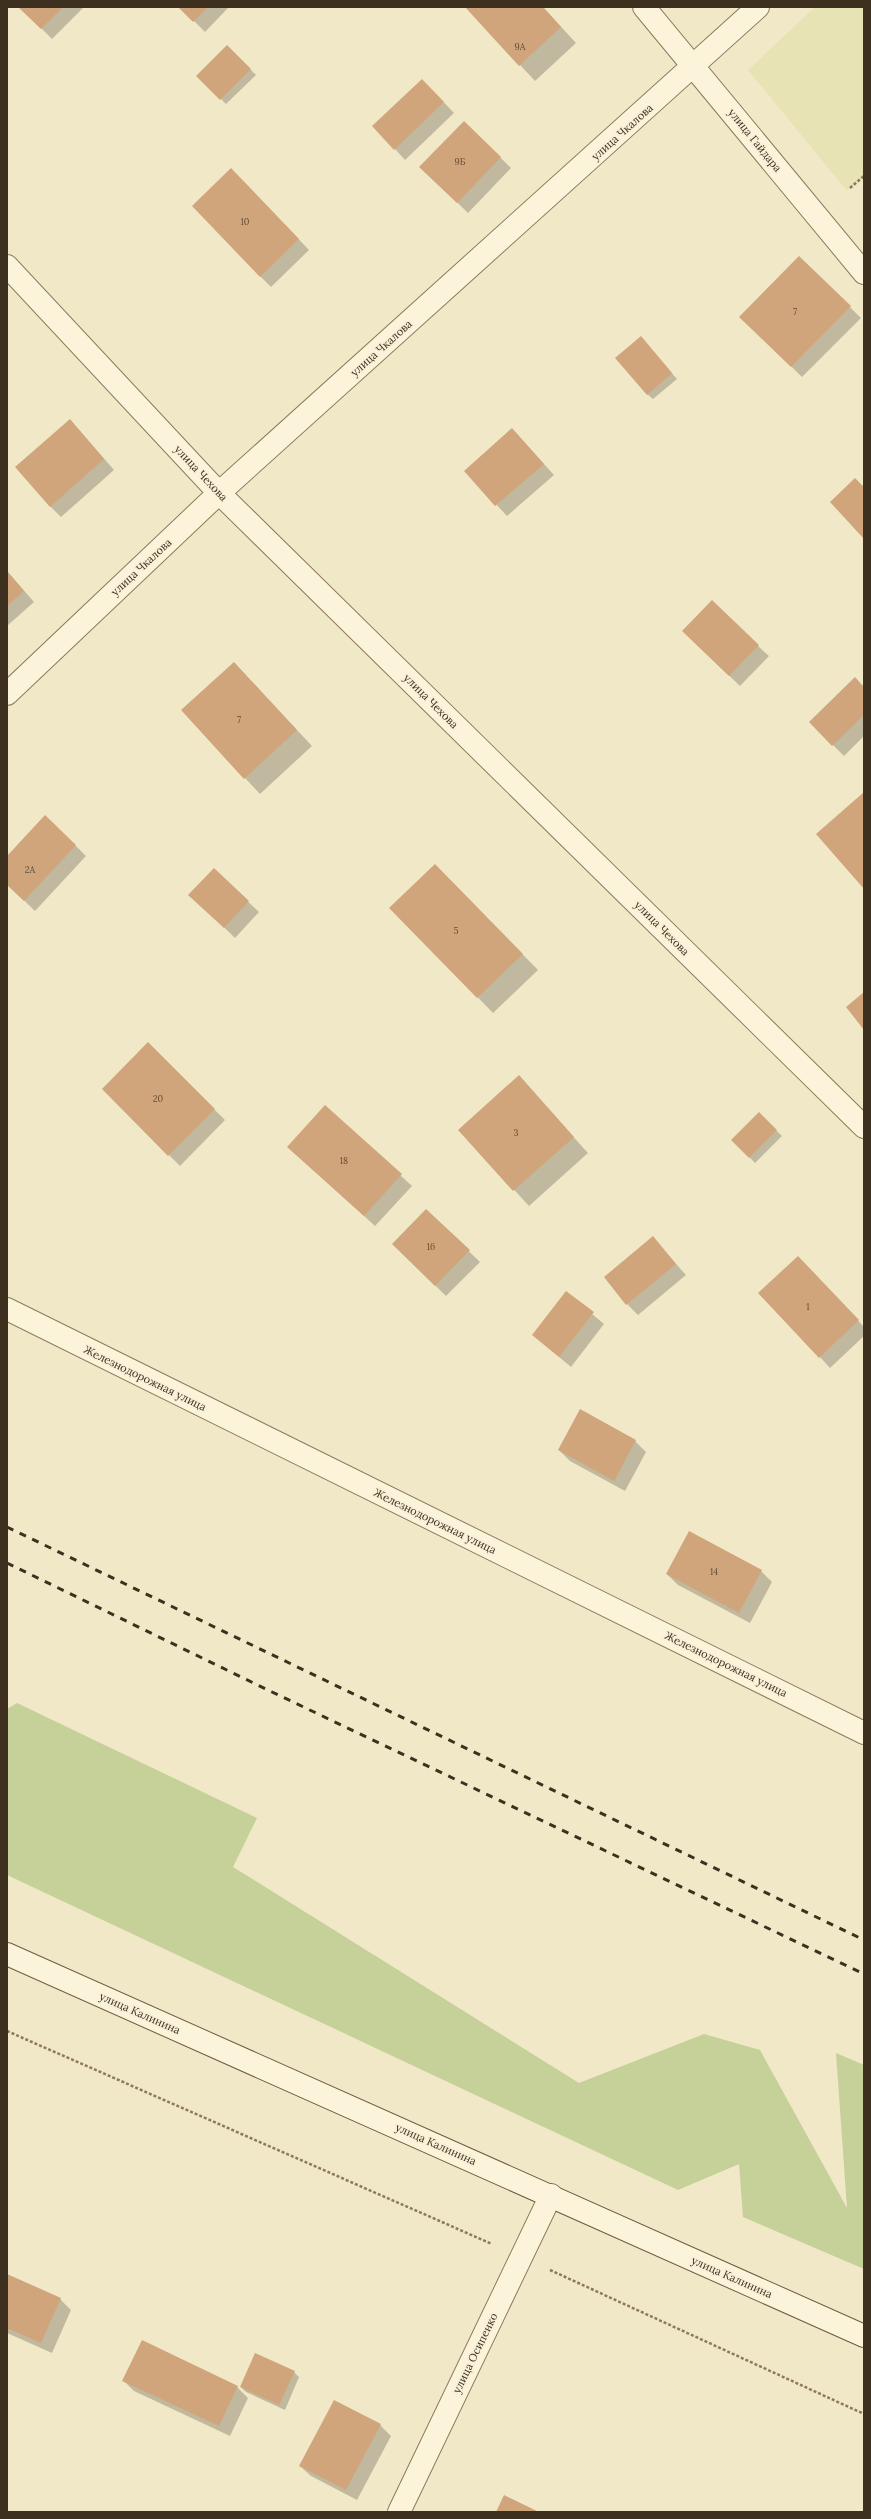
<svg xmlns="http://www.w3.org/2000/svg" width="871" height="2519" viewBox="0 0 871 2519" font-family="Lora,serif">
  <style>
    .farmland { fill: #e7e3b4 }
    .green { fill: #c6d099 }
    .shadow { fill: #0003 }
    .building { fill: #d1a57b }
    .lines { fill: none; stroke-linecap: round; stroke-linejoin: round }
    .street-casing { stroke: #8e7a5b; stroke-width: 24 }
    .secondary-casing { stroke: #705b3e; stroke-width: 24 }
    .path { stroke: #8e7a5b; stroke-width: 2.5; stroke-dasharray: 3 2; stroke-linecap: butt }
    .street { stroke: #fbf4db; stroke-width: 22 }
    .secondary { stroke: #fbf4db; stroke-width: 22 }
    .rail { stroke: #3e301f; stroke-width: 3; stroke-dasharray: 7 7; stroke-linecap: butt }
    .labels { text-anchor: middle; stroke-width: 4; stroke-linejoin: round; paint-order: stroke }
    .number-label { font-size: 9px; fill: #634d36 }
    .street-label { font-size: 11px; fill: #3e301f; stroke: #f8f1d7 }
  </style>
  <rect width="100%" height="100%" fill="#f1e8c7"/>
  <path class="farmland" d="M815,7H864V176L847,191L748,70Z"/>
  <path class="green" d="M17,1703L257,1818L233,1867L579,2083L704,2034L760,2050L847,2208L836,2053L864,2065V2269L743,2217L739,2164L678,2190L7,1875V1709Z"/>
  <path class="shadow" d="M20,7H84L52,39Z
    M180,7H229L205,32Z
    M466,7H543L576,43L535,81Z
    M227,46L256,75L226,104L198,76Z
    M433,91L454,113L405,160L395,149Z
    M464,122L511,168L468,213L421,167Z
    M242,180L309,250L271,287L260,276Z
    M799,257L861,318L802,377L741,317Z
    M646,343L677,379L653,399L647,394Z
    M512,429L554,475L507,516L465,471Z
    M80,431L114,470L61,517L50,506Z
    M7,571L34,602L7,626Z
    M694,642L758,646L769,656L740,686Z
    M234,663L312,746L260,794L245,778Z
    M864,688V736L844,756L810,722Z
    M75,845L86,856L35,911L7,884V857Z
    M435,865L538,970L493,1013L391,908Z
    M214,869L259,912L235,938L201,905Z
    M148,1044L225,1120L180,1166L103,1089Z
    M519,1077L588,1153L529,1206L459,1130Z
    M325,1106L412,1186L375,1226L288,1147Z
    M759,1114L782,1136L755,1163L733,1140Z
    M426,1210L480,1262L446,1296L393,1244Z
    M653,1238L686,1275L638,1315L627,1304Z
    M809,1268L864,1327V1336L830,1368L820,1357Z
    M566,1292L604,1324L571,1367L533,1335Z
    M635,1441L646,1452L625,1491L570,1461L559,1450Z
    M761,1571L772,1582L750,1623L678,1585L667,1574Z
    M7,2275L60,2299L71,2310L52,2353L7,2333Z
    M294,2372L299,2377L285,2410L246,2392L241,2387Z
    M124,2381L237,2387L248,2398L230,2436L134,2391Z
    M380,2425L391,2436L357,2500L311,2476L300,2466Z"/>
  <path class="building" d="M18,7H63L41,29Z
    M178,7H208L193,22Z
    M465,7H543L561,27L519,66Z
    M227,45L251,69L220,100L196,76Z
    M422,79L444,102L394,150L372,126Z
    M464,121L501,157L457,203L419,167Z
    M231,168L299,239L260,277L192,206Z
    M799,256L851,306L791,367L739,317Z
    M641,336L672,373L647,395L615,358Z
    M70,419L104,459L50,507L15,467Z
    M512,428L544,464L495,506L464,471Z
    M855,478L864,487V539L830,502Z
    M7,571L24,591L7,606Z
    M712,600L759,645L729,676L682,631Z
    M234,662L297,730L244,779L181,710Z
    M855,677L864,687V715L832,746L809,722Z
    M864,792V889L816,834Z
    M45,815L76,845L24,901L7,885V856Z
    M435,864L523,954L477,998L389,908Z
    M214,868L249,901L224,928L188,895Z
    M864,992V1030L846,1007Z
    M148,1042L215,1109L168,1156L102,1089Z
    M519,1075L574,1137L513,1191L458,1130Z
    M325,1105L402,1174L364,1216L287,1147Z
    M759,1112L777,1130L749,1158L731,1140Z
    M426,1209L470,1250L435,1286L392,1244Z
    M653,1236L676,1264L626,1305L604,1277Z
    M798,1256L859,1320L819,1358L758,1293Z
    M566,1291L594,1312L559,1357L532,1335Z
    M580,1409L636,1440L614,1481L558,1450Z
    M689,1531L762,1570L739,1613L666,1574Z
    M7,2274L61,2298L41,2343L7,2328Z
    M142,2340L238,2386L219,2426L122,2381Z
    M255,2353L295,2371L279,2405L240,2387Z
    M334,2400L381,2424L346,2490L299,2466Z
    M504,2495L539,2512H496Z"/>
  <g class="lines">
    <defs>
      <path id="street" d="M644,7L864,273
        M7,266L219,493L864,1127
        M7,694L219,493L758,7
        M7,1309L864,1733
        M399,2512L551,2195"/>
      <path id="secondary" d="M7,1954L864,2336"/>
    </defs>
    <use href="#street" class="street-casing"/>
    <use href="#secondary" class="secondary-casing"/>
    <path class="path" d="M850,188L864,176
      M7,2031L492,2244
      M550,2270L864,2414"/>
    <use href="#street" class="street"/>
    <use href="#secondary" class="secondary"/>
    <path class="rail" d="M7,1527L864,1940
      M7,1563L272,1692L864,1974"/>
  </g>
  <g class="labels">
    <g class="number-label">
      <text x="520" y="50">9А</text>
      <text x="460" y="165">9Б</text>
      <text x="245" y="225">10</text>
      <text x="795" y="315">7</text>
      <text x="239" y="723">7</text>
      <text x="30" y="873">2А</text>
      <text x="456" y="934">5</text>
      <text x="158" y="1102">20</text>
      <text x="516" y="1136">3</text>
      <text x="344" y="1164">18</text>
      <text x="431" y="1250">16</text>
      <text x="808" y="1310">1</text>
      <text x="714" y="1575">14</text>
    </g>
    <g class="street-label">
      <text transform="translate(622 132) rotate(-42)" y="4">улица Чкалова</text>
      <text transform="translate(755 140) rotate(51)" y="4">улица Гайдара</text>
      <text transform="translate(381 348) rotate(-42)" y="4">улица Чкалова</text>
      <text transform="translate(201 473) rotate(47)" y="4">улица Чехова</text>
      <text transform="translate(141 567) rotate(-43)" y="4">улица Чкалова</text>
      <text transform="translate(431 701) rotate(45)" y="4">улица Чехова</text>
      <text transform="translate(662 928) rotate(45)" y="4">улица Чехова</text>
      <text transform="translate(145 1378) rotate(26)" y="4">Железнодорожная улица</text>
      <text transform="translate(435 1521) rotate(26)" y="4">Железнодорожная улица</text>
      <text transform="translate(726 1664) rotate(26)" y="4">Железнодорожная улица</text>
      <text transform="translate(140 2013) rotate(24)" y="4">улица Калинина</text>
      <text transform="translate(436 2144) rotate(24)" y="4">улица Калинина</text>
      <text transform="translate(732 2277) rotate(24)" y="4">улица Калинина</text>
      <text transform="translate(475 2353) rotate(-64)" y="4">улица Осипенко</text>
    </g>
  </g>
  <rect width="871" height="2519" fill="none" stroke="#3e301f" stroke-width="16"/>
</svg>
